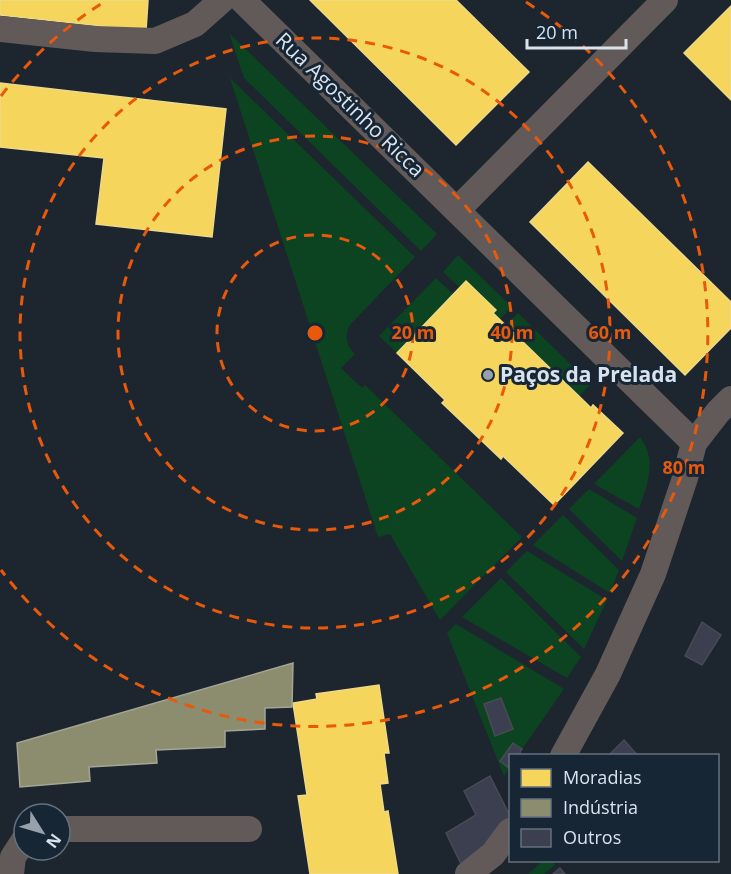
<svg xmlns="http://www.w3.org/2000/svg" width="731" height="874" viewBox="0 0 731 874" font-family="'Open Sans',sans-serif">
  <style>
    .green { fill: #0c4321 }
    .homes { fill: #f6d55c; stroke: #edd988; stroke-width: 1.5 }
    .industry { fill: #8c8c6e; stroke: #a3a694; stroke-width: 1.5 }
    .building { fill: #3b3f4f; stroke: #464b53; stroke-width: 1.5 }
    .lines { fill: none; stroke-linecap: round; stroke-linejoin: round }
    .street { stroke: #625a58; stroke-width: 26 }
    .ring { fill: none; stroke: #e8590c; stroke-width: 3; stroke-dasharray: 10 8 }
    .poi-dot { fill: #97a1ab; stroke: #162635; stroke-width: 2 }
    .labels { text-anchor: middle; stroke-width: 6; stroke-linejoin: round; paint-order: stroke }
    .street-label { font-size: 21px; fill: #d9e3ee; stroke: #162635 }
    .poi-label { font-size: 21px; font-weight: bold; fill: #d9e3ee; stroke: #162635; text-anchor: start }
    .centre { fill: #e8590c; stroke: #162635; stroke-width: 3 }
    .ring-label { font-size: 18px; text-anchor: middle; font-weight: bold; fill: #e8590c; stroke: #162635; stroke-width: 6; stroke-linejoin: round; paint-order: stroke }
  </style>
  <rect width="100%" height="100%" fill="#1d262e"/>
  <path class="green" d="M229,33L437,234L421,251L244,78Z
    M230,78L415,257L350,325C344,336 346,345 355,354L341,368L362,388L365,385L522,537L440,620L390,534L378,537Z
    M458,255L512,307L500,319L493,313L496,310L460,288L443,272Z
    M436,278L453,294L397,353L379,336Z
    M518,313L591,384L579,396L506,325Z
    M640,437C658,460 647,485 639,509L594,484Z
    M589,489L637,518L622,561L569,509Z
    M563,515L619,570L610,593L533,545Z
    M527,551L607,600L584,649L506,572Z
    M501,578L581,657L567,678L462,617Z
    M456,624L564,689L518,755L510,756V766L504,776L447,633Z
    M544,860L552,861L555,865L544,874H528Z"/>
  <path class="homes" d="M0,0H148L146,31L0,15Z
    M310,0H456L529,72L456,145Z
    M731,6V100L684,53Z
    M0,83L226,109L212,237L96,224L104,158L0,147Z
    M588,162L731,302V328L685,375L530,222Z
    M466,281L496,310L493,313L585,402L591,408L593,405L623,433L554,505L503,456L501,459L442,403L445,400L397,353Z
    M379,685L389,753H384L388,783L380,784L384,812L388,811L398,874H310L298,796L307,795L293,703L317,699L316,694Z"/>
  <path class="industry" d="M293,663L292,707L265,708V729L225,731V747L156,750L157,763L89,767L90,781L20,787L17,743Z"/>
  <path class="building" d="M702,622L721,635L702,665L685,656Z
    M501,698L513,729L495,736L484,704Z
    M624,740L638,756H608Z
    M513,743L522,749L518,756H510L509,768L500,761Z
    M490,776L510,816V826L462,866L446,833L476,815L464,791Z
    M560,868L565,874H553Z"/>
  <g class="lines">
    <path class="street" d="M242,0L694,443
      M0,29L95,39L155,41L195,24L222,0
      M458,209L665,0
      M563,756L608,674L653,574L685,478L694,443L718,412L731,399
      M60,829H249
      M11,874L13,857L24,840
      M468,874L493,854L510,831"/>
  </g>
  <g class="ring">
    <circle cx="315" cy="333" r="98"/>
    <circle cx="315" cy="333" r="197"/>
    <circle cx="315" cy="333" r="295"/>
    <path d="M1 96A393 393 0 0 1 104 2M526 2A393 393 0 1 1 1 570"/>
  </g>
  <circle class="poi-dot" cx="488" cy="375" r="6"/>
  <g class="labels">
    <g class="street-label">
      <text transform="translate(350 105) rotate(44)" y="7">Rua Agostinho Ricca</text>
    </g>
    <g class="poi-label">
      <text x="500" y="382">Paços da Prelada</text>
    </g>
  </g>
  <circle cx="315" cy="333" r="9" class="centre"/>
  <g class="ring-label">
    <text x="413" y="339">20 m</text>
    <text x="512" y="339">40 m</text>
    <text x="610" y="339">60 m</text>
    <text x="684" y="474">80 m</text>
  </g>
  <rect x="509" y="754" width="210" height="108" fill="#162635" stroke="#64727f" stroke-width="1.5"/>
  <rect x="521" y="769" width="30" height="18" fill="#f6d55c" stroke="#64727f" stroke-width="1.5"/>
  <text x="563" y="784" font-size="18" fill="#d9e3ee">Moradias</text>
  <rect x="521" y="799" width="30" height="18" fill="#8c8c6e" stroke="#64727f" stroke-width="1.5"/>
  <text x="563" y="814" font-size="18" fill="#d9e3ee">Indústria</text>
  <rect x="521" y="829" width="30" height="18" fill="#3b3f4f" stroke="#64727f" stroke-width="1.5"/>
  <text x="563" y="844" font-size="18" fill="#d9e3ee">Outros</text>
  <g transform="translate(42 832) rotate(127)"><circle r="28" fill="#162635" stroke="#64727f" stroke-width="1.5"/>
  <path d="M0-4.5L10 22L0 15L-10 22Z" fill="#97a1ab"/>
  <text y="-9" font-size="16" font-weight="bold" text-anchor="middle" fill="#d9e3ee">N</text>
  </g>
  <path d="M527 39v9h99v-9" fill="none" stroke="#d9e3ee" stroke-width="3"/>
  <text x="536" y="39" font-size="18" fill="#d9e3ee" stroke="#162635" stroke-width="4.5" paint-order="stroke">20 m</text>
</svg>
